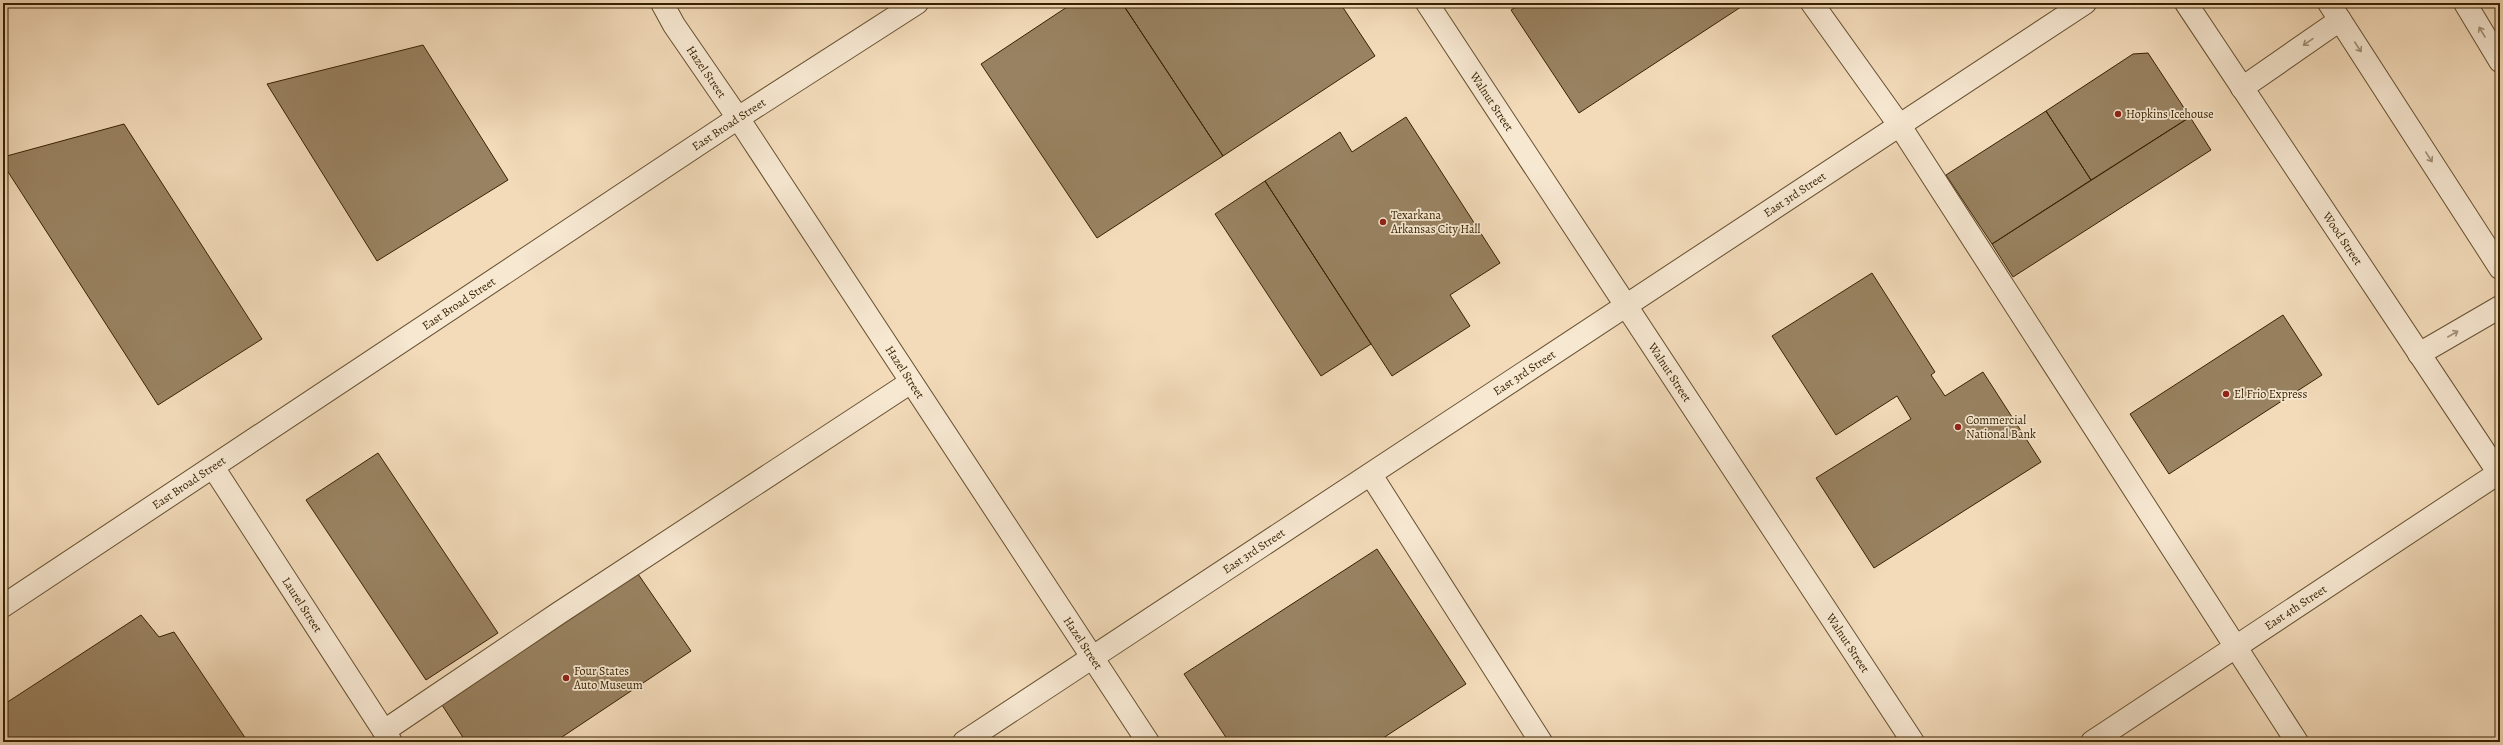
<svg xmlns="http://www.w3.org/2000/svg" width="2503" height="745" viewBox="0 0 2503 745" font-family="Alegreya,serif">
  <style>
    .building { fill: #998261; stroke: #372201 }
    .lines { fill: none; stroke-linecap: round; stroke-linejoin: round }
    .minor-casing { stroke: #66502f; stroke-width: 24 }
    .minor { stroke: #f7e8d2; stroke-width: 22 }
    .oneway { stroke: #a18f74 }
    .poi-dot { fill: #8f2418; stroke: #f7e8d2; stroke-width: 1.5 }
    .labels { text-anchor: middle; stroke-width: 3.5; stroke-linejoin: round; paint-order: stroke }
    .street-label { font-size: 12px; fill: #372201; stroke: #f7e8d2 }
    .poi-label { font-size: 12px; fill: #372201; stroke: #f7e8d2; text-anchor: start }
  </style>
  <rect width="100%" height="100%" fill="#f3dbba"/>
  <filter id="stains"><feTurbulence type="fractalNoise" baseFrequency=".005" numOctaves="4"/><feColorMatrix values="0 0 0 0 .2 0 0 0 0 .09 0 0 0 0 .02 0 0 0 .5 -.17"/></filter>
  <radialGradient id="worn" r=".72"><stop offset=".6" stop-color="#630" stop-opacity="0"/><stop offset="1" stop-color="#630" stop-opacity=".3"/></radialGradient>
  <path class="building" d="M1073,3H1122L1223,156L1097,238L981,64Z
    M1122,3H1340L1375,56L1223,156Z
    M1522,3H1747L1579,113L1511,10Z
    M423,45L508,180L377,261L267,84Z
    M2148,53L2190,117L2091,180L2046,111L2133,54Z
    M2046,111L2091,180L1992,244L1946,175Z
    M1406,117L1500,263L1450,295L1470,326L1392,376L1265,181L1340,132L1352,152Z
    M2190,117L2211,150L2013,277L1992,244Z
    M124,124L262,339L158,405L3,164V157Z
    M1265,181L1371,344L1321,376L1215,214Z
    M1872,273L1935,372L1931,375L1945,396L1983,372L2041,462L1874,568L1816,478L1911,419L1897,396L1836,435L1772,336Z
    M2283,315L2322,375L2169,474L2130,414Z
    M378,453L498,633L426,680L306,500Z
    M1377,549L1466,684L1377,742H1229L1184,674Z
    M638,574L691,651L559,739L561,742H466L442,705Z
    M141,615L159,637L174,632L248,742H3V705Z"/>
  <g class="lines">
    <defs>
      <g id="minor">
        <path id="s1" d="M662,3L674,25L738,118L1148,742"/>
        <path id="s2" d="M1427,3L1913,742"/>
        <path d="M1812,3L1900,126L2297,742"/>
        <path id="s3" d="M2186,3L2500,475"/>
        <path d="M2329,3L2500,268"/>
        <path d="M2465,3L2500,61"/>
        <path d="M2242,88L2340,20"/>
        <path d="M2419,354L2500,307"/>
        <path id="s4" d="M213,467L391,742"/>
        <path d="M1371,475L1541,742"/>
        <path id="s5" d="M3,606L738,118L917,3"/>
        <path d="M384,731L559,613L911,382"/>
        <path id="s6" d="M964,742L2085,3"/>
        <path id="s7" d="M2092,742L2500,472"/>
      </g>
    </defs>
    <use href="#minor" class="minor-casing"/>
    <use href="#minor" class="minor"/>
  </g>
  <defs><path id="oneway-shaft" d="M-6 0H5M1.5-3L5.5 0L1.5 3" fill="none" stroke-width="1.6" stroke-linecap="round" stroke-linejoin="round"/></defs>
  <g class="oneway">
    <use href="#oneway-shaft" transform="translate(2482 32) rotate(-121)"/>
    <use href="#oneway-shaft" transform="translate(2308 42) rotate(145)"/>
    <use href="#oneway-shaft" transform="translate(2358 47) rotate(57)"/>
    <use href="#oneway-shaft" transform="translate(2429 157) rotate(57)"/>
    <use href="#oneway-shaft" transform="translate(2453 334) rotate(-30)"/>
  </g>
  <g class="poi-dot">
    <circle cx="2118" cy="114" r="4"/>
    <circle cx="1383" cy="222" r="4"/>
    <circle cx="2226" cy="394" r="4"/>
    <circle cx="1958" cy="427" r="4"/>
    <circle cx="566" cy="678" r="4"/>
  </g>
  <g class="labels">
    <g class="street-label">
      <text dy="4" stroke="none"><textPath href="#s1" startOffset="82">Hazel Street</textPath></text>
      <text dy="4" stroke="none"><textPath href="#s2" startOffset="118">Walnut Street</textPath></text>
      <text dy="4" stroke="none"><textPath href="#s5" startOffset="871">East Broad Street</textPath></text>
      <text dy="4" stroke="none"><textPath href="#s6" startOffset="995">East 3rd Street</textPath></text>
      <text dy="4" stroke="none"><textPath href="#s3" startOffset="283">Wood Street</textPath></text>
      <text dy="4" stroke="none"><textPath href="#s5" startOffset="547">East Broad Street</textPath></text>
      <text dy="4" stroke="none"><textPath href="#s2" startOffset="442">Walnut Street</textPath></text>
      <text dy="4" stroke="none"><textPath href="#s1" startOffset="442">Hazel Street</textPath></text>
      <text dy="4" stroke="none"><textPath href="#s6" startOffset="671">East 3rd Street</textPath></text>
      <text dy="4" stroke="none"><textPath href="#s5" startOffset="223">East Broad Street</textPath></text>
      <text dy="4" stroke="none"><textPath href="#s6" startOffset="347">East 3rd Street</textPath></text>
      <text dy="4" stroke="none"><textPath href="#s4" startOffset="164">Laurel Street</textPath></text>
      <text dy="4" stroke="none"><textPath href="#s7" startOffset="244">East 4th Street</textPath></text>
      <text dy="4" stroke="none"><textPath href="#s2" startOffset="766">Walnut Street</textPath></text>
      <text dy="4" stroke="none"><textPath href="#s1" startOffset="766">Hazel Street</textPath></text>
    </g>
    <g class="poi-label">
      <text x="2126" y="118">Hopkins Icehouse</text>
      <text x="1391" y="219">Texarkana<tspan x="1391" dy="14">Arkansas City Hall</tspan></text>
      <text x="2234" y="398">El Frio Express</text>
      <text x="1966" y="424">Commercial<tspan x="1966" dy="14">National Bank</tspan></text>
      <text x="574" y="675">Four States<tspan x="574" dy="14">Auto Museum</tspan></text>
    </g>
  </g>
  <rect width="2503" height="745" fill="none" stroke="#f3dbba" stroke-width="16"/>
  <rect x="4" y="4" width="2495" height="737" fill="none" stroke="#372201" stroke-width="2"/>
  <rect x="8" y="8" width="2487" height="729" fill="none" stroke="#372201"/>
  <rect width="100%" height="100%" filter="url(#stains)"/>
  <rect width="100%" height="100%" fill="url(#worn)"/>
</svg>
